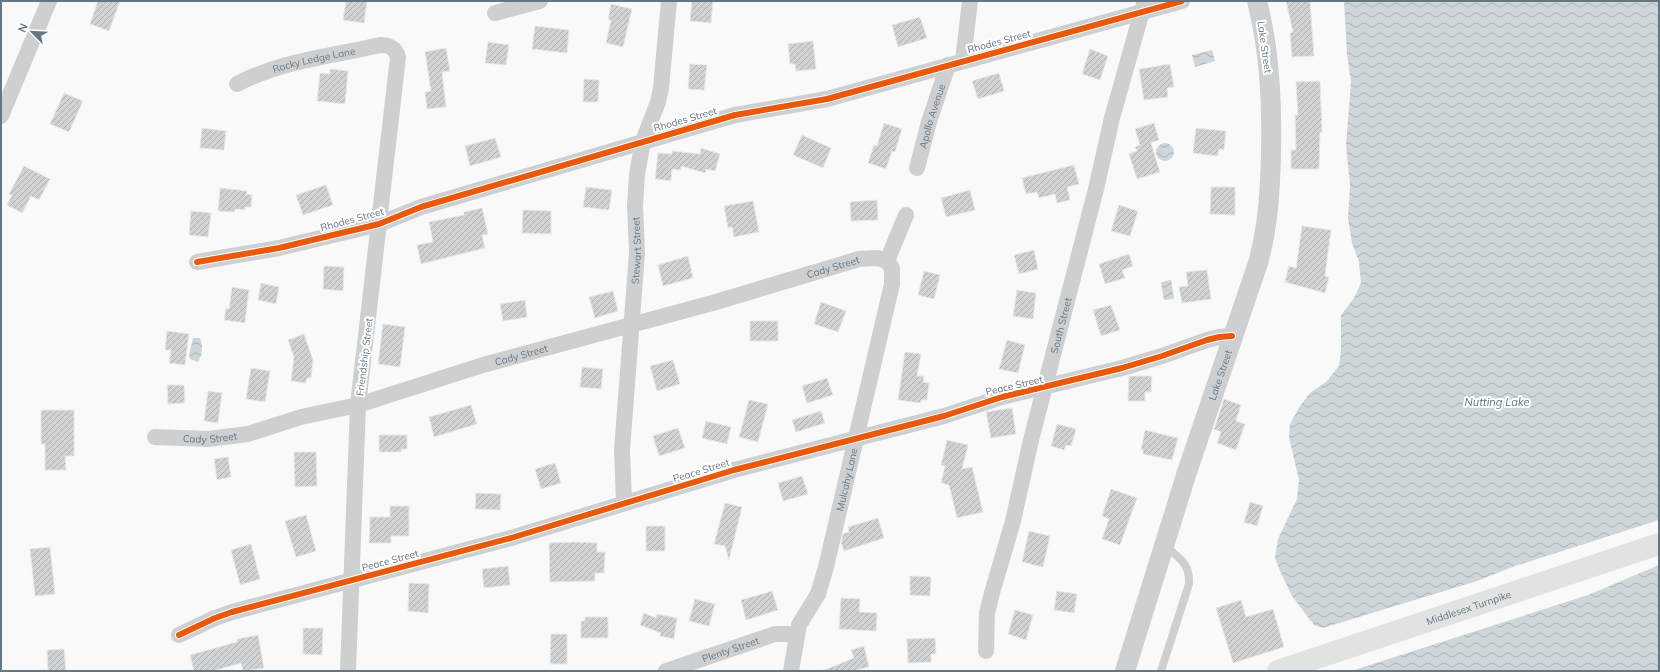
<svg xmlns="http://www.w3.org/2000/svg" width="1660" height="672" viewBox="0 0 1660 672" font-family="Mulish,sans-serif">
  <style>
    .water { fill: url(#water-waves) }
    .building { fill: url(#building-hatch); stroke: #e8e8e8 }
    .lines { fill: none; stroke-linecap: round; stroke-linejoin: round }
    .service { stroke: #cecfd0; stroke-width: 8 }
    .minor { stroke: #cecfd0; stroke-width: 16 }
    .tertiary { stroke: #cecfd0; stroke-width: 20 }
    .secondary { stroke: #e1e2e2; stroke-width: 22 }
    .cycleway-casing { stroke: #fff; stroke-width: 8 }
    .cycleway { stroke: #e8590c; stroke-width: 6 }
    .labels { text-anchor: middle; stroke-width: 4; stroke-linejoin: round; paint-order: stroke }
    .street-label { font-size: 10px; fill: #657683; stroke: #fff }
    .water-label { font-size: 11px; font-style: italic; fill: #60757c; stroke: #fff }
  </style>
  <defs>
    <pattern id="water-waves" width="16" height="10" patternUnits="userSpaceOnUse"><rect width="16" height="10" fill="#ced6d9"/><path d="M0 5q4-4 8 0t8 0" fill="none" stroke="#abb2b5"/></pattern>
    <pattern id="building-hatch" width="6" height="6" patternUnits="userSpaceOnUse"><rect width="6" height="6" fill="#d0d2d3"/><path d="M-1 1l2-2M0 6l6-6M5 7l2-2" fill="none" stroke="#acafb1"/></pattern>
  </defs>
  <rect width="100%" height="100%" fill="#f9f9f9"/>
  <path class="water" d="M1344,1H1659V520L1515,566L1477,581L1323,628L1314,625L1292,596L1280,571L1275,558L1278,539L1297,499L1299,480L1289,437L1290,424L1300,406L1310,393L1326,382L1339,366L1341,352V315L1354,298L1361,283L1359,262L1352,243L1348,218L1350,185L1346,145L1351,82L1347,54Z
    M1212,50L1215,61L1195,67L1192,55Z
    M1156 152a9 9 0 1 1 18 0a9 9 0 1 1-18 0Z
    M1171,280L1174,299L1164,300L1161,282Z
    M193,338H200C203,347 203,353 198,362L190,359L189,355Z
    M1659,565V671H1351L1588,595Z"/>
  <path class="building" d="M98,1H120L109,31L90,24Z
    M346,1H367L364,23L343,20Z
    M692,1H713L711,23L690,21Z
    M1286,1H1310L1314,56L1292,57L1290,33L1293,32Z
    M611,4L632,9L623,47L606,43L611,20H608Z
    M920,17L927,38L898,47L892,25Z
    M535,26L569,30L567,53L532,49Z
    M813,41L816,69L796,71L795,64H790L788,44Z
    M488,42L509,45L506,65L485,63Z
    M446,48L450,71L442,72L446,107L427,109L425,92L431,91L425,52Z
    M1090,49L1108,56L1100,80L1082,74Z
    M690,64L707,65L704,90L688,89Z
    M1170,64L1174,87L1167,88L1168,97L1144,100L1139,69Z
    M330,69L348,71L345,104L317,101L320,73L330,74Z
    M999,73L1004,91L978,99L972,81Z
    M584,79L599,80L598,102H583Z
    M1320,81L1322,132H1320L1319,169H1291V150H1296L1295,115H1298L1296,82Z
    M64,93L83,101L69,132L50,124Z
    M884,123L902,129L895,152L892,151L886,169L868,163L874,145L877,146Z
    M1154,123L1159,140L1151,143L1160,172L1137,179L1129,154L1137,151L1135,147L1140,145L1135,129Z
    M202,128L226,131L224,150L200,148Z
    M1196,128L1226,131L1224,150L1219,149L1218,156L1193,153Z
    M802,135L831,148L823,168L793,155Z
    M495,138L501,157L470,166L465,146Z
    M701,148L720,154L715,171L706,169L705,173L681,166V170L672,169L671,181L655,179L658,153L672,154V151L700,154Z
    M1074,165L1079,184L1067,187L1070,200L1057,203L1055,194L1039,198L1037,192L1026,194L1022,178Z
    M24,166L50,179L39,200L31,196L22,213L7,205L12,195L9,194Z
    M326,185L333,205L303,215L296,195Z
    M586,187L612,190L609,210L583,207Z
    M1211,187H1235V215L1210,214Z
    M220,188L247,191L246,194L252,195L251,207H245V210L235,209L234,212L218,211Z
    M970,190L975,210L946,217L941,198Z
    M877,200L878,220L851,221L850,202Z
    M753,201L759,232L734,237L732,227L728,228L724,206Z
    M1119,205L1138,211L1130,236L1111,231Z
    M482,208L488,234L482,235L485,248L421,264L417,245L433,242L429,222L464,215V212Z
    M523,210L551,211V234L522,233Z
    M191,211L211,213L208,237L189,235Z
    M1302,226L1331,230L1325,276L1329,277L1325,293L1285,282L1289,266L1296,268Z
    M1034,250L1038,269L1019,274L1014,255Z
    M1129,254L1133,266L1122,270L1125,278L1105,284L1099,264Z
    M688,256L693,278L663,286L658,265Z
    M324,266L344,267L343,291L323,289Z
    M1207,270L1211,299L1182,303L1179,287L1188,286L1186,272Z
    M924,271L940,275L934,299L918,295Z
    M261,283L279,287L276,304L258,300Z
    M232,287L249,290L245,323L224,320L226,308L229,309Z
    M1017,290L1036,293L1033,319L1013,316Z
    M613,291L618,311L595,318L589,297Z
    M525,300L527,317L503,321L500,304Z
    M821,302L846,311L838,332L814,324Z
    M1111,305L1120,330L1101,336L1093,310Z
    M750,321H778V341H750Z
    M383,324L405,327L400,367L378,364Z
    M167,331L189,334L185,365L169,363L171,350H165Z
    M304,334L313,360L311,378H307L306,383L291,381L294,357L288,340Z
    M1007,340L1025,345L1018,373L999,369Z
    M905,352L921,354L917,376H924L923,382L929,383L927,400H921V403L898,400Z
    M673,360L680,384L657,391L650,366Z
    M582,367L603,369L601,389L580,387Z
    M251,368L270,371L265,402L246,399Z
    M1129,376H1152L1151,392H1145V401H1128Z
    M827,378L833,395L807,403L802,386Z
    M167,385H184L185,403L168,404Z
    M208,391L222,393L218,423L204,421Z
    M1224,399L1241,405L1236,421L1245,424L1236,450L1217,443L1221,432L1214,429Z
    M749,400L768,404L758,442L739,437Z
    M471,405L477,424L434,437L429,417Z
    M1012,408L1016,434L991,438L986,412Z
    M41,410H74V456H65L66,470H45V444H41Z
    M821,411L825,423L796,432L792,420Z
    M706,421L731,427L727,444L702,438Z
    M1057,424L1076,429L1071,446L1066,445L1064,450L1051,446Z
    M678,428L685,448L659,456L653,436Z
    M1145,430L1178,438L1172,460L1143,454V450H1141Z
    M379,435H407V449H401V452H379Z
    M947,440L968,445L962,469L972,467L983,512L957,518L949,485L941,483L945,466L941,465Z
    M294,452H316L317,486L295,487Z
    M228,457L231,477L217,480L214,459Z
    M555,463L561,483L541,489L535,469Z
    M802,476L808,494L783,501L778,483Z
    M1111,489L1137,498L1120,545L1102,539L1109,519L1102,516Z
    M476,493L501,494L500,510L475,509Z
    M1250,502L1263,506L1257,526L1244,522Z
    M725,503L742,507L729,560L725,546L714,544Z
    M390,506H409V536H391V543H369L370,517H390Z
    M306,515L316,551L296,557L285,521Z
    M878,518L884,538L844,551L841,543L843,534L849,532L848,527Z
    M646,526H665V551H646Z
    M1029,531L1050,536L1043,567L1022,562Z
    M573,542L597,543V552H605L604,573H595V581L550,582L549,543Z
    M251,544L260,579L240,585L231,550Z
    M50,547L55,594L35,596L30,549Z
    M508,566L510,585L484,588L482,569Z
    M910,576L931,577L930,596L910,595Z
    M409,583L429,584L428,613L408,611Z
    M772,591L778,610L746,620L741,600Z
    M1057,591L1077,594L1074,613L1054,610Z
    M841,598L860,599L859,612L877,613L876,631L839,629Z
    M695,599L715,604L709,626L689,621Z
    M1241,600L1246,617L1273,609L1284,647L1233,663L1216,608Z
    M1015,610L1033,615L1026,640L1008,634Z
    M644,613L656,618L657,614L677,618L674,639L660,636L661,633L640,625Z
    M585,617H608V638H581V621H585Z
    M303,628H323L322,655L303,654Z
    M551,634H567V664H550Z
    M258,635L264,668L243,671L241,663L213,671H194L190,655L237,642V639Z
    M935,638L936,654H931V662L908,663L907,639Z
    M864,646L869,667L853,671H822L854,658L851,650Z
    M64,649L66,671H48L47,650Z"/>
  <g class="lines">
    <path class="service" d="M1161,671L1189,584C1190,563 1180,559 1165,546"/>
    <g class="minor">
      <path d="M495,13L540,1"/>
      <path d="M963,61L970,1"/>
      <path id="s1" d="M237,84C280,61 333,56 380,45C389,45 395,47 398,57L358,405L348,671"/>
      <path d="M1,116L49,1"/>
      <path id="s2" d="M917,168L929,122L948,65"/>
      <path d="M887,261L906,215"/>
      <path d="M197,262L279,248L379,224L421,207L735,115L827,99L1182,1"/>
      <path id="s3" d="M155,437L208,439L248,434L301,417L358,405L483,365L716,302L859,259L878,258L887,261"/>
      <path id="s4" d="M624,503L622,450L637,253L635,206L637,174L643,141L658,102L661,88L669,1"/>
      <path d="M179,635L215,618L232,612L511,538L734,470L944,416L1002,397L1122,368L1162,356L1207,340L1219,337L1232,336"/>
      <path id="s5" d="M986,651L987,613L992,593L1013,521L1031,440L1096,189L1112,118L1144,4"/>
      <path id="s6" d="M666,671L775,634H788L796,636"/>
      <path id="s7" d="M791,671L799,625L818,594L826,567L892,284V268L887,261"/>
    </g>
    <path class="tertiary" id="s8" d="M1125,671L1187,472L1258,263C1268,227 1270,192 1271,155C1272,103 1270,52 1257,1"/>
    <path class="secondary" id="s9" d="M1278,671L1659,544"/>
    <defs>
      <path id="cycleway" d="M197,262L279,248L379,224L421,207L735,115L827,99L1182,1
        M179,635L215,618L232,612L511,538L734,470L944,416L1002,397L1122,368L1162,356L1207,340L1219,337L1232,336"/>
    </defs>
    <use href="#cycleway" class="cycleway-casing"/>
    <use href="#cycleway" class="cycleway"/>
  </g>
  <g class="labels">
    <g class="street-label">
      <text transform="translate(999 41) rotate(-15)" y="4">Rhodes Street</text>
      <text transform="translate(1265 47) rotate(82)" y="4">Lake Street</text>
      <text dy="4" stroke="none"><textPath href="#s1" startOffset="81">Rocky Ledge Lane</textPath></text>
      <text dy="4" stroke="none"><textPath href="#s2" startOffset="54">Apollo Avenue</textPath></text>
      <text transform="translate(685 119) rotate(-16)" y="4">Rhodes Street</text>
      <text transform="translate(352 219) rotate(-15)" y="4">Rhodes Street</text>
      <text dy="4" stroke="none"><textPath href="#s4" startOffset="253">Stewart Street</textPath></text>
      <text dy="4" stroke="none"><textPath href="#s3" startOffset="702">Cady Street</textPath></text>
      <text dy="4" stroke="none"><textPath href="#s5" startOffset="335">South Street</textPath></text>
      <text dy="4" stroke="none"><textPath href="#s3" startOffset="378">Cady Street</textPath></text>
      <text transform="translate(364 357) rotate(-83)" y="4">Friendship Street</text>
      <text dy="4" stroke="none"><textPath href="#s8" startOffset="311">Lake Street</textPath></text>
      <text transform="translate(1014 385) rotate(-13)" y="4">Peace Street</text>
      <text dy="4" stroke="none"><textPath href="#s3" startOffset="55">Cady Street</textPath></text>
      <text transform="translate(701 470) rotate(-17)" y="4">Peace Street</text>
      <text dy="4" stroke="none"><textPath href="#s7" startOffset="201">Mulcahy Lane</textPath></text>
      <text transform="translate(390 560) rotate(-15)" y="4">Peace Street</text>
      <text dy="4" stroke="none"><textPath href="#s9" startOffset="201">Middlesex Turnpike</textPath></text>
      <text dy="4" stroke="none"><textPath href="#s6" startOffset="68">Plenty Street</textPath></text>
    </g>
    <g class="water-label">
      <text x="1497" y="406">Nutting Lake</text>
    </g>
  </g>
  <rect width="1660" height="672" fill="none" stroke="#657683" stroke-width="4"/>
  <g transform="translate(32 32) rotate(294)" stroke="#ffffff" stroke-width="3" paint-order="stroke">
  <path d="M0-3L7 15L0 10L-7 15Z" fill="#657683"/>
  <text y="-6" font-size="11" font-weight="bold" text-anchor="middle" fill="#657683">N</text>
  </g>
</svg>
